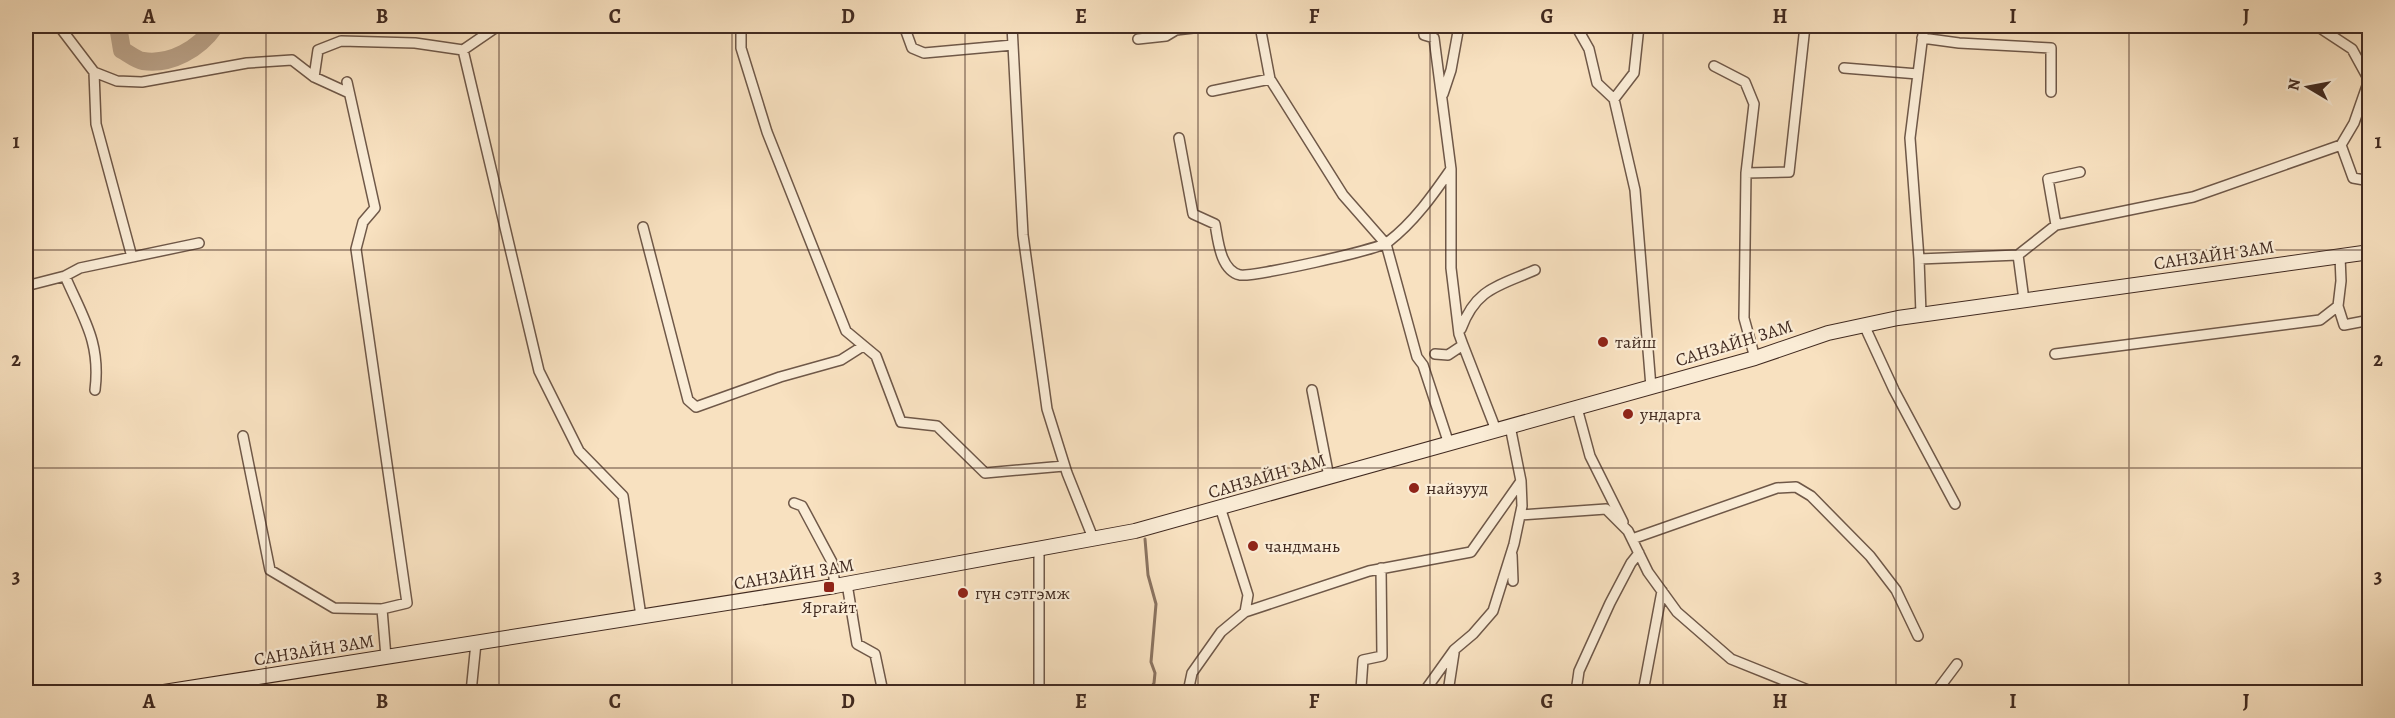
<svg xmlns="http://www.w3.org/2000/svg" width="2395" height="718" viewBox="0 0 2395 718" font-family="Alegreya,serif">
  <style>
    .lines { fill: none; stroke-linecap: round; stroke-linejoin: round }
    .stream { stroke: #8a7360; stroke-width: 3 }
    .river { stroke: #baa38a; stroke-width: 18 }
    .minor-casing { stroke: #6f5848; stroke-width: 12 }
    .secondary-casing { stroke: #412a20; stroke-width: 16 }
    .minor { stroke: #faecd6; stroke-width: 9 }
    .secondary { stroke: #faecd6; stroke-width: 14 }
    .grid { fill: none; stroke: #412a20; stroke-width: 1.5; stroke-opacity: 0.55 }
    .poi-dot { fill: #8f2418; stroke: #faecd6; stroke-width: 2 }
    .labels { text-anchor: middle; stroke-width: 4.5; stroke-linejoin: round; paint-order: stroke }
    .street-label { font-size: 18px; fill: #412a20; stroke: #faecd6 }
    .poi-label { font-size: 18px; fill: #412a20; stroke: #faecd6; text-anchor: start }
    .neatline { fill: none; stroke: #412a20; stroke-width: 2 }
    .grid-label { font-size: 20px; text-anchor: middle; font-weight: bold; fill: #412a20 }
  </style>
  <rect width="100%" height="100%" fill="#f8e1c0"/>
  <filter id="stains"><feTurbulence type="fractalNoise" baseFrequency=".00333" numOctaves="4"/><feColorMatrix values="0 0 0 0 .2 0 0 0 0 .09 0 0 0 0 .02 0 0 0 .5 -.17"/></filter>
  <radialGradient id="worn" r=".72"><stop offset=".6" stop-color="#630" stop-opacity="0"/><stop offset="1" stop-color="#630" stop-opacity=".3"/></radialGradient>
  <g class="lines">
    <path class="stream" d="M1145,539L1148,575L1156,604L1151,662L1155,673L1154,683L1148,692"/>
    <path class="river" d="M118,26L122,50C128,53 136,60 143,61C171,65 199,49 215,26"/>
    <defs>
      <path id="minor" d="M59,26L94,72L117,81L142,82L247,63L292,60L314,77L349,93
        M741,26V48L767,132L846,331L876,356L901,422L937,426L985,473L1064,466
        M904,26L912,48L924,53L1013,45
        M1012,26L1023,235L1047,409L1067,473L1093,538
        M1260,26L1270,79L1343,195L1386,244L1417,357L1423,365L1449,444
        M1576,26L1589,49L1597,83L1614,99L1635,190L1651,387
        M1924,26L1910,138L1919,259L2018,255
        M2317,26L2352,49L2369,80L2354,123L2341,145L2353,178L2370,181
        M2347,26L2370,28
        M1922,38L1959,43L2051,48V92
        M1138,39L1166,36L1176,30L1210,26
        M463,50L539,371L579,451L623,496L641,616
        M1714,66L1745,82L1754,104L1746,173L1744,318L1755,358
        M1844,68L1918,74
        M94,72L96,124L132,257
        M314,77L318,50L341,41L415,43L463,50L498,26
        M1212,91L1270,79
        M1443,94L1451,70L1459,26
        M1614,99L1634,73L1639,26
        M1179,138L1193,214L1215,224C1218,240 1220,270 1240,275C1253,277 1378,250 1388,242C1414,222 1433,195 1451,169L1434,38L1424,35L1423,26
        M1746,173L1789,172L1805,26
        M2056,225L2048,179L2080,172
        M643,227L688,400L696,407L780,377L841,360L863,346
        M1919,259L1921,314
        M65,276L80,268L199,243
        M26,286L65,276C83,318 101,342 95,390
        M2024,300L2018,255L2056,225L2193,197L2341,145
        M2338,306L2344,325L2370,320
        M1864,325L1894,390L1955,504
        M1461,329C1476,288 1499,286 1535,270
        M1463,345L1496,430
        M1435,354L1448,355L1463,345L1459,334L1451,268V169
        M2055,354L2320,320L2338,306L2341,281L2340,256
        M1312,390L1329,477
        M1577,408L1590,456L1623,522
        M243,436L270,570L334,608L382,609L407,603L356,249L363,222L375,208L347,82
        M794,503L802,506L832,562L835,586
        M1520,515L1606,509L1628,531L1648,572L1677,612L1731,659L1813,692
        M1632,539L1777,488L1796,487L1811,496L1870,556L1896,590L1918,636
        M1039,550V692
        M1512,555L1513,581
        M847,584L857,644L875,654L883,692
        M382,609L386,657
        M1245,612L1369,571L1471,552L1521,481
        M1361,689L1363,660L1382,656L1381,568
        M471,692L476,643
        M1188,692L1192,673L1221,632L1245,612L1248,595L1220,507
        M1424,692L1454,650L1473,634L1493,611L1514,544L1522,506L1521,481L1510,426
        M1448,692L1454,653
        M1576,692L1579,671L1610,603L1631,563L1639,553
        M1643,692L1662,591
        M1936,692L1957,664"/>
      <path id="secondary" d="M164,692L835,586L1135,531L1755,358L1828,333L1898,318L2370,252"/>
    </defs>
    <use href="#minor" class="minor-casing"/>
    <use href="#secondary" class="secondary-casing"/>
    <use href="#minor" class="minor"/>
    <use href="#secondary" class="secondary"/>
  </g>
  <path class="grid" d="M266,26V692M499,26V692M732,26V692M965,26V692M1198,26V692M1430,26V692M1663,26V692M1896,26V692M2129,26V692M26,250H2370M26,468H2370"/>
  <g class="poi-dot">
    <circle cx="1603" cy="342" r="6"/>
    <circle cx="1628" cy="414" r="6"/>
    <circle cx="1414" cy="488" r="6"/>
    <circle cx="1253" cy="546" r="6"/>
    <rect x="823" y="581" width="12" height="12" rx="3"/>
    <circle cx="963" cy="593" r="6"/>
  </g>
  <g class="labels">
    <g class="street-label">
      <text transform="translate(2214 255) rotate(-8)" y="6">САНЗАЙН ЗАМ</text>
      <text transform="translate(1734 343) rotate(-17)" y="6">САНЗАЙН ЗАМ</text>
      <text transform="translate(1267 476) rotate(-16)" y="6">САНЗАЙН ЗАМ</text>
      <text transform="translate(794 574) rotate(-9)" y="6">САНЗАЙН ЗАМ</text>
      <text transform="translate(314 650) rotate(-9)" y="6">САНЗАЙН ЗАМ</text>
    </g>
    <g class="poi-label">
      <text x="1615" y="348">тайш</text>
      <text x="1640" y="420">ундарга</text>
      <text x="1426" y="494">найзууд</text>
      <text x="1265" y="552">чандмань</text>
      <text x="975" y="599">гүн сэтгэмж</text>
      <text x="829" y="613" text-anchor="middle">Яргайт</text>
    </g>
  </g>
  <rect width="2395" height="718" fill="none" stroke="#f8e1c0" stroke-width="66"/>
  <g transform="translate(2308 87) rotate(280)" stroke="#faecd6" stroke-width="4.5" paint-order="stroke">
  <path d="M0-4.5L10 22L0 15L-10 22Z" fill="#412a20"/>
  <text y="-9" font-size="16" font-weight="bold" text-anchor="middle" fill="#412a20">N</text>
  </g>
  <rect x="33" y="33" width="2329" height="652" class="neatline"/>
  <g class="grid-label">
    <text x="149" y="23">A</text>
    <text x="382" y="23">B</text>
    <text x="615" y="23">C</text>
    <text x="848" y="23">D</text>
    <text x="1081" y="23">E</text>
    <text x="1314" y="23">F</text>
    <text x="1547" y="23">G</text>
    <text x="1780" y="23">H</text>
    <text x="2013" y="23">I</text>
    <text x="2246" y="23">J</text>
    <text x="16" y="148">1</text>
    <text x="2378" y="148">1</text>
    <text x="16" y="366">2</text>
    <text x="2378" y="366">2</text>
    <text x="16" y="583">3</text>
    <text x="2378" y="583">3</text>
    <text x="149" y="708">A</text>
    <text x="382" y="708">B</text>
    <text x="615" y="708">C</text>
    <text x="848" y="708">D</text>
    <text x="1081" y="708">E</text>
    <text x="1314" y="708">F</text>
    <text x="1547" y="708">G</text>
    <text x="1780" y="708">H</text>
    <text x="2013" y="708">I</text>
    <text x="2246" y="708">J</text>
  </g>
  <rect width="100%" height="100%" filter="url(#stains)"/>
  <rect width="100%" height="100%" fill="url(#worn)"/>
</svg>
